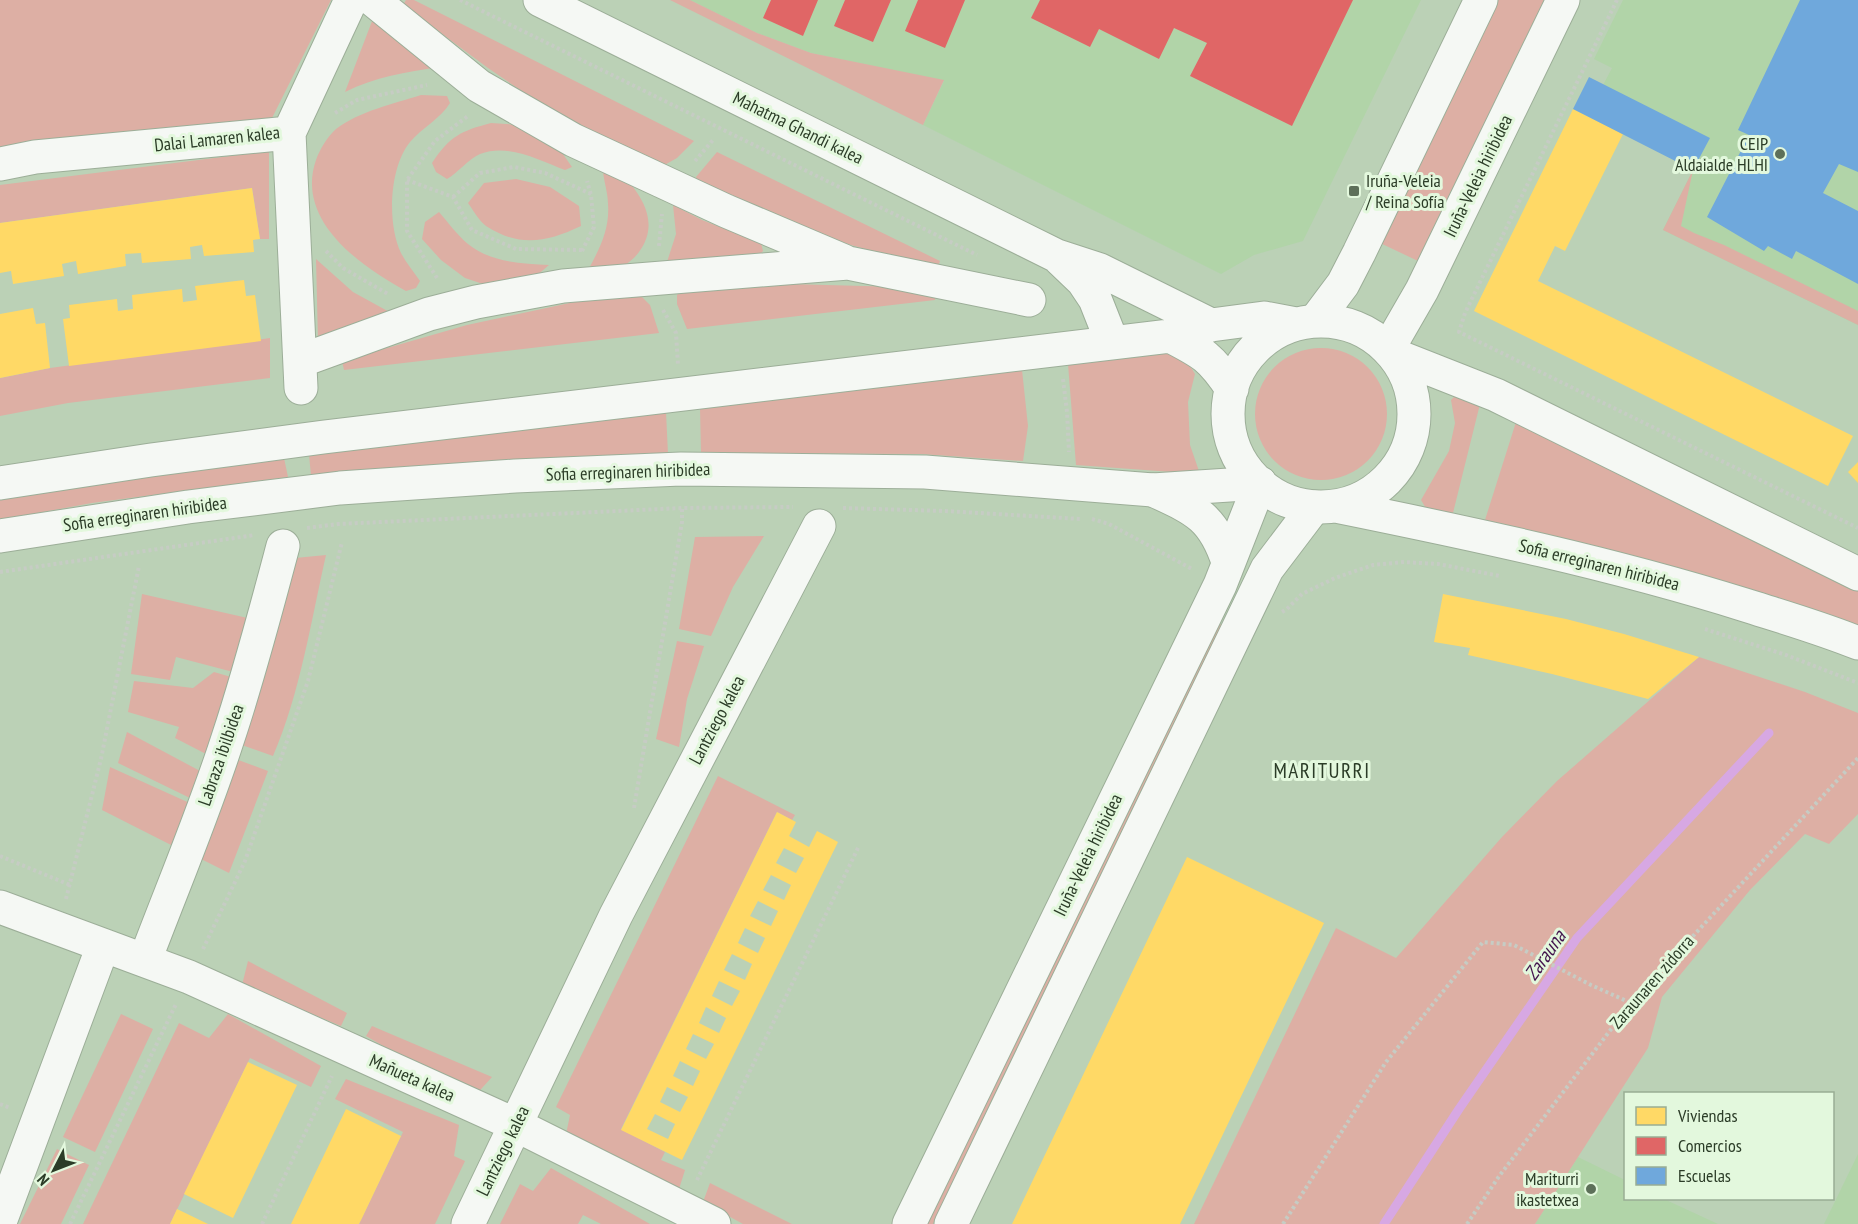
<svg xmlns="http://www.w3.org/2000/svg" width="1858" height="1224" viewBox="0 0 1858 1224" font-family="'PT Sans Narrow',sans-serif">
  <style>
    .built { fill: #b1d4a8 }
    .green { fill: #ddafa4 }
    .homes { fill: #ffd966; fill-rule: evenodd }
    .shops { fill: #e06666 }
    .schools { fill: #6fa8dc }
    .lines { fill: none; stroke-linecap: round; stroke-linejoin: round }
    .stream { stroke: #d7a8e3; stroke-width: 9 }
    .street-casing { stroke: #9cae98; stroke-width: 35 }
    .secondary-casing { stroke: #9cae98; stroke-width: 35 }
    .path { stroke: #c6ccc4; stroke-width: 4; stroke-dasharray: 3 3; stroke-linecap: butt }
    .street { stroke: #f5f8f4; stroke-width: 33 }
    .secondary { stroke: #f5f8f4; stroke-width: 33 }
    .poi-dot { fill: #5d7059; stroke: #e3f8dd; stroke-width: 2 }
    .labels { text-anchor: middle; stroke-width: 6; stroke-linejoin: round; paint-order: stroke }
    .street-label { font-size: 18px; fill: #2b3c27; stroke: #e3f8dd }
    .poi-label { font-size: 18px; fill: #2b3c27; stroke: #e3f8dd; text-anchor: end }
    .water-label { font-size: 20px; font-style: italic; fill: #42134d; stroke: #e3f8dd }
    .quarter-label { font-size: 21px; letter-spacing: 1.5px; fill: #2b3c27; stroke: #e3f8dd }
  </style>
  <rect width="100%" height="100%" fill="#bbd1b6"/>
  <path class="built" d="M690,0H1421L1303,241L1254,255L1221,274L923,125L944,81L811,53L757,33Z
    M1623,0H1858V325L1663,230L1693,170L1603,85L1612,68L1594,59Z
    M1858,1154V1224H1824Z
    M1578,1157L1625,1180L1626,1198L1664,1199L1718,1224H1535Z"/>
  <path class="green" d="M0,0H331L270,122L0,154Z
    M406,0H414L694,141L677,158L659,168L554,113L488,68L403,5Z
    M670,0H690L757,33L811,53L944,80L923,125Z
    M1497,0H1546L1418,261L1378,242Z
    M374,16L439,67C406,72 375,77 345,92Z
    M421,95L447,96L450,103C441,118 422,128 410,142C389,168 387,224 401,253C406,263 414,272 420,281L416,288L406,291C360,266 295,220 316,160C320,149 327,137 336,129C360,111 393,104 421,95Z
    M491,123L519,125L558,147L572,167L565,170C539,160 508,143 480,154C467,160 459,172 447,179L436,172L432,163C450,136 461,131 491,123Z
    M269,151V239H260L252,188L0,223V185Z
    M717,152L940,261L937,269L851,245L750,208L701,187L696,177Z
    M1693,170L1681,226L1694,233L1724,245L1858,311V325L1663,230Z
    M603,171L620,172C641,194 661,222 639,252C631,263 616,271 605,278L587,272C599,250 610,230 608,204C608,193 604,182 603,171Z
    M516,179L550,187L579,206L581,226C547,242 520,248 486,226C479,221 473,210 468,203L484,183Z
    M673,205L702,220L761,243L763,251L758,257L667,262L676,234Z
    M439,212C448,222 457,235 468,244C492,263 520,263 549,265L535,277L498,289L465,278L441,260L422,239L425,222Z
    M316,259L353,292L393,314L318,341Z
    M788,284L902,287L936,293L935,300L687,329L677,304V295L682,290Z
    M639,294L650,305L659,333L344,370L342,361L467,325L602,296Z
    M270,338V378L68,403L0,416V378L50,368Z
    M1255 414a66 66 0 1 1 132 0a66 66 0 1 1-132 0Z
    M1171,352L1187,361L1195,374L1188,402L1190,445L1200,474L1076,465L1068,364Z
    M1022,370L1028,426L1023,461L921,454L701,453L700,408Z
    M1459,392L1480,404L1453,513L1427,510L1421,500L1449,451L1455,423L1451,400Z
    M666,412L668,454L578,457L311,475L309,455Z
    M1516,422L1858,591V627C1736,583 1611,548 1485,520Z
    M284,458L288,477L92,503L0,520V500L93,484Z
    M764,536L733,587L711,636L679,629L695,537Z
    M326,555C311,621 300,694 273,756L239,744L285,559Z
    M142,594L252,619L237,673L176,657L170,680L131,674Z
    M1215,622L1224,626L933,1224H923Z
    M677,641L704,646L687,699L679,747L656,739Z
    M1699,657L1805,692L1858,713V814L1829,844L1805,834L1750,890L1662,997L1648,1048L1535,1224H1194L1336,928L1396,958L1502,837L1557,781Z
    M214,672L231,677L206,754L175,738L179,727L128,712L134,681L193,688Z
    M127,732L202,772L190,798L118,763Z
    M233,758L268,771L229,873L195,856Z
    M110,767L194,805L175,847L102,810Z
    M718,776L795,815L792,820L777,812L621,1129L665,1152L661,1160L685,1170L679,1189L564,1144L570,1115L556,1107Z
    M248,961L347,1013L341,1026L242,985Z
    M121,1014L153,1029L95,1152L63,1137Z
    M228,1014L321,1066L311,1087L250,1058L170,1224H83L179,1023L209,1038Z
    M372,1026L492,1077L473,1098L366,1036Z
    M346,1079L459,1125L454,1156L465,1161L435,1224H359L403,1132L335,1099Z
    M57,1149L89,1165L61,1224H20Z
    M551,1168L650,1224H601L583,1215L578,1224H500L520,1184L533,1191Z
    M710,1183L792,1224H743L703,1202Z"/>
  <path class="homes" d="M1573,109L1623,134L1565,251L1555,246L1538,281L1853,436L1828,486L1474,311Z
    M252,188L260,239L253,240L254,252L204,256L202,245L190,247L191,259L142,263L141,253L125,254L126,266L78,274L76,261L62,264L64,276L13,284L11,271L0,273V223Z
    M244,280L246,296L255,295L261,341L69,366L63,319L70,318L69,305L117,299L118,311L133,309L132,295L182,289L183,302L197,300L195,286Z
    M33,308L36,324L45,323L50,368L0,378V314Z
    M1858,462V483L1848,472Z
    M1443,594L1566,619L1624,634L1699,657L1648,699L1552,674L1468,655L1470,648L1434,642Z
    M777,812L796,822L789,836L809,847L817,831L838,842L682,1160L621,1130ZM784,848L804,858L796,873L776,863ZM771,875L791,885L784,900L763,890ZM758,901L778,911L771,926L750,916ZM745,928L765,938L758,953L738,943ZM732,954L752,964L745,980L724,970ZM719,981L740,991L732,1006L712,996ZM706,1007L726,1018L719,1033L699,1023ZM693,1034L714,1044L706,1059L686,1049ZM680,1061L700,1071L693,1086L673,1076ZM667,1087L688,1097L680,1112L660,1102ZM655,1114L675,1124L668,1139L647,1129Z
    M1187,857L1324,923L1180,1224H1012Z
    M248,1062L297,1085L233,1218L184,1194Z
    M346,1109L401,1136L363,1216L359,1224H291Z
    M177,1209L208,1224H170Z"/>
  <path class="shops" d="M771,0H818L803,36L763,18Z
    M845,0H891L873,42L834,26Z
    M918,0H965L945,48L905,31Z
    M1040,0H1353L1292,126L1190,76L1207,43L1174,28L1159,59L1099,29L1090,47L1031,18Z"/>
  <path class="schools" d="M1800,0H1858V172L1839,164L1823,193L1858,211V284L1796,251L1792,259L1768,246L1764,251L1707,217L1749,135L1738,130Z
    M1589,77L1710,138L1693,170L1573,109Z"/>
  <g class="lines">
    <path class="stream" d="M1384,1224L1459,1109L1577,938L1769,733"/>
    <defs>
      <path id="street" d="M373,0L479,86L573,140L726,211L844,261
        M289,133L301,388
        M0,164L35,157L289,133L351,0
        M1316,320L1343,284L1359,253L1481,0
        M1388,349L1422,290L1563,0
        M300,361L429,314L476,302L563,286L848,263L1029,300
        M1153,490C1194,509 1213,516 1228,562
        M0,907L189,977L516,1125L714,1224
        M145,960C173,886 204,813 228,738C249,675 266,610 283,546
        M0,1222L103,946
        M468,1224L616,915L819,526
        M909,1224L1220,585L1260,483
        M951,1224L1267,569L1314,507"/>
      <path id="secondary" d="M540,0L1057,256L1100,270L1211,325
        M1060,259L1083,281L1095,299L1112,342
        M1228 414a93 93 0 1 1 186 0a93 93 0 1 1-186 0Z
        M1170,336C1203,353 1211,357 1232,389
        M1392,354L1496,395L1858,574
        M0,483L151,460L324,437L1170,336L1211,325L1264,318L1296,324
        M1336,506C1474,534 1611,563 1745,605C1783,617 1821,628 1858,643
        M0,536L188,507L340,488L515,476L681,469L925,472L1153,490L1260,483"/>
    </defs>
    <use href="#street" class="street-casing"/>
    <use href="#secondary" class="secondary-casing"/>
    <path class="path" d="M460,0L977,255
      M1617,0L1465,313L1459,332L1858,528
      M335,113L357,100L427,85
      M695,161L713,140
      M407,180L453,197L472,230L516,249L582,250
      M453,197L480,173L514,167L545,173L591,194
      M659,246L662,214
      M326,251L343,268L388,294
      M582,251L594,227L591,195L587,181
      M437,278L407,231V180L435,141L468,116
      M663,310L676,333L678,365
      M1063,379L1067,412L1069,452
      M843,508L945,511L1081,519
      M1092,519L1109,524L1192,569
      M307,528L338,524L682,508L793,507
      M0,572L255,535
      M1282,612L1287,609L1302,594L1335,578L1373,565L1404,562L1438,564L1500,576
      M1705,629L1786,655L1858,683
      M634,808L682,522V507
      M0,856L70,885
      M66,899L101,759L139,566
      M203,949L245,861L308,681L342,542
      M0,1104L10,1108
      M697,1180L859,846
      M70,1224L176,1004
      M262,1224L332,1076
      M1283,1224L1386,1062L1483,942L1514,945L1591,985L1631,1003
      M1467,1224L1500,1175L1631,1003L1858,758"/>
    <use href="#street" class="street"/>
    <use href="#secondary" class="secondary"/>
  </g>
  <g class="poi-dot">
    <circle cx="1780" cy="154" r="6"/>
    <rect x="1348" y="185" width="12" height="12" rx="3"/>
    <circle cx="1591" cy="1189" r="6"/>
  </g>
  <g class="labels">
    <g class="street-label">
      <text transform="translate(798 128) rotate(26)" y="6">Mahatma Ghandi kalea</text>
      <text transform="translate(217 139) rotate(-6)" y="6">Dalai Lamaren kalea</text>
      <text transform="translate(1478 176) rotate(-64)" y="6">Iruña-Veleia hiribidea</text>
      <text transform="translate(628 472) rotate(-2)" y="6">Sofia erreginaren hiribidea</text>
      <text transform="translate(145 514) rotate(-8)" y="6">Sofia erreginaren hiribidea</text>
      <text transform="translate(1599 565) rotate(14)" y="6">Sofia erreginaren hiribidea</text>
      <text transform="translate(717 720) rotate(-62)" y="6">Lantziego kalea</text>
      <text transform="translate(221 755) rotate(-71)" y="6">Labraza ibilbidea</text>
      <text transform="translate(1088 855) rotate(-64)" y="6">Iruña-Veleia hiribidea</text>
      <text transform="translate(1652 982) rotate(-49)" y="6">Zaraunaren zidorra</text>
      <text transform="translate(412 1078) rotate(24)" y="6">Mañueta kalea</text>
      <text transform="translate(503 1151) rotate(-64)" y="6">Lantziego kalea</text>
    </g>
    <g class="poi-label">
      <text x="1768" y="150">CEIP<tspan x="1768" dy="21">Aldaialde HLHI</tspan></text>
      <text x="1366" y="187" text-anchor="start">Iruña-Veleia<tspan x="1366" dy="21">/ Reina Sofía</tspan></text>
      <text x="1579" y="1185">Mariturri<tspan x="1579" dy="21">ikastetxea</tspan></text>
    </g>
    <g class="water-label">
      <text transform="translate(1545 955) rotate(-55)" y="7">Zarauna</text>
    </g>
    <g class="quarter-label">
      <text x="1322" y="778">MARITURRI</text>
    </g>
  </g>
  <rect x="1624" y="1092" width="210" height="108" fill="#e3f8dd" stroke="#99ad94" stroke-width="1.5"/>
  <rect x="1636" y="1107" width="30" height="18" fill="#ffd966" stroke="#99ad94" stroke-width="1.5"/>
  <text x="1678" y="1122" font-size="18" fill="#2b3c27">Viviendas</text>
  <rect x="1636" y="1137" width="30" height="18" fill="#e06666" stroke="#99ad94" stroke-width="1.5"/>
  <text x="1678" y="1152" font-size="18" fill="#2b3c27">Comercios</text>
  <rect x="1636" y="1167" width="30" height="18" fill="#6fa8dc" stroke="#99ad94" stroke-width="1.5"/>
  <text x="1678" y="1182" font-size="18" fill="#2b3c27">Escuelas</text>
  <g transform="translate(54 1170) rotate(228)" stroke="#e3f8dd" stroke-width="4.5" paint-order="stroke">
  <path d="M0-4.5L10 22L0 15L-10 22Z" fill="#2b3c27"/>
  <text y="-9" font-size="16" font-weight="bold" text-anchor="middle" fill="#2b3c27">N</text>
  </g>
</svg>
